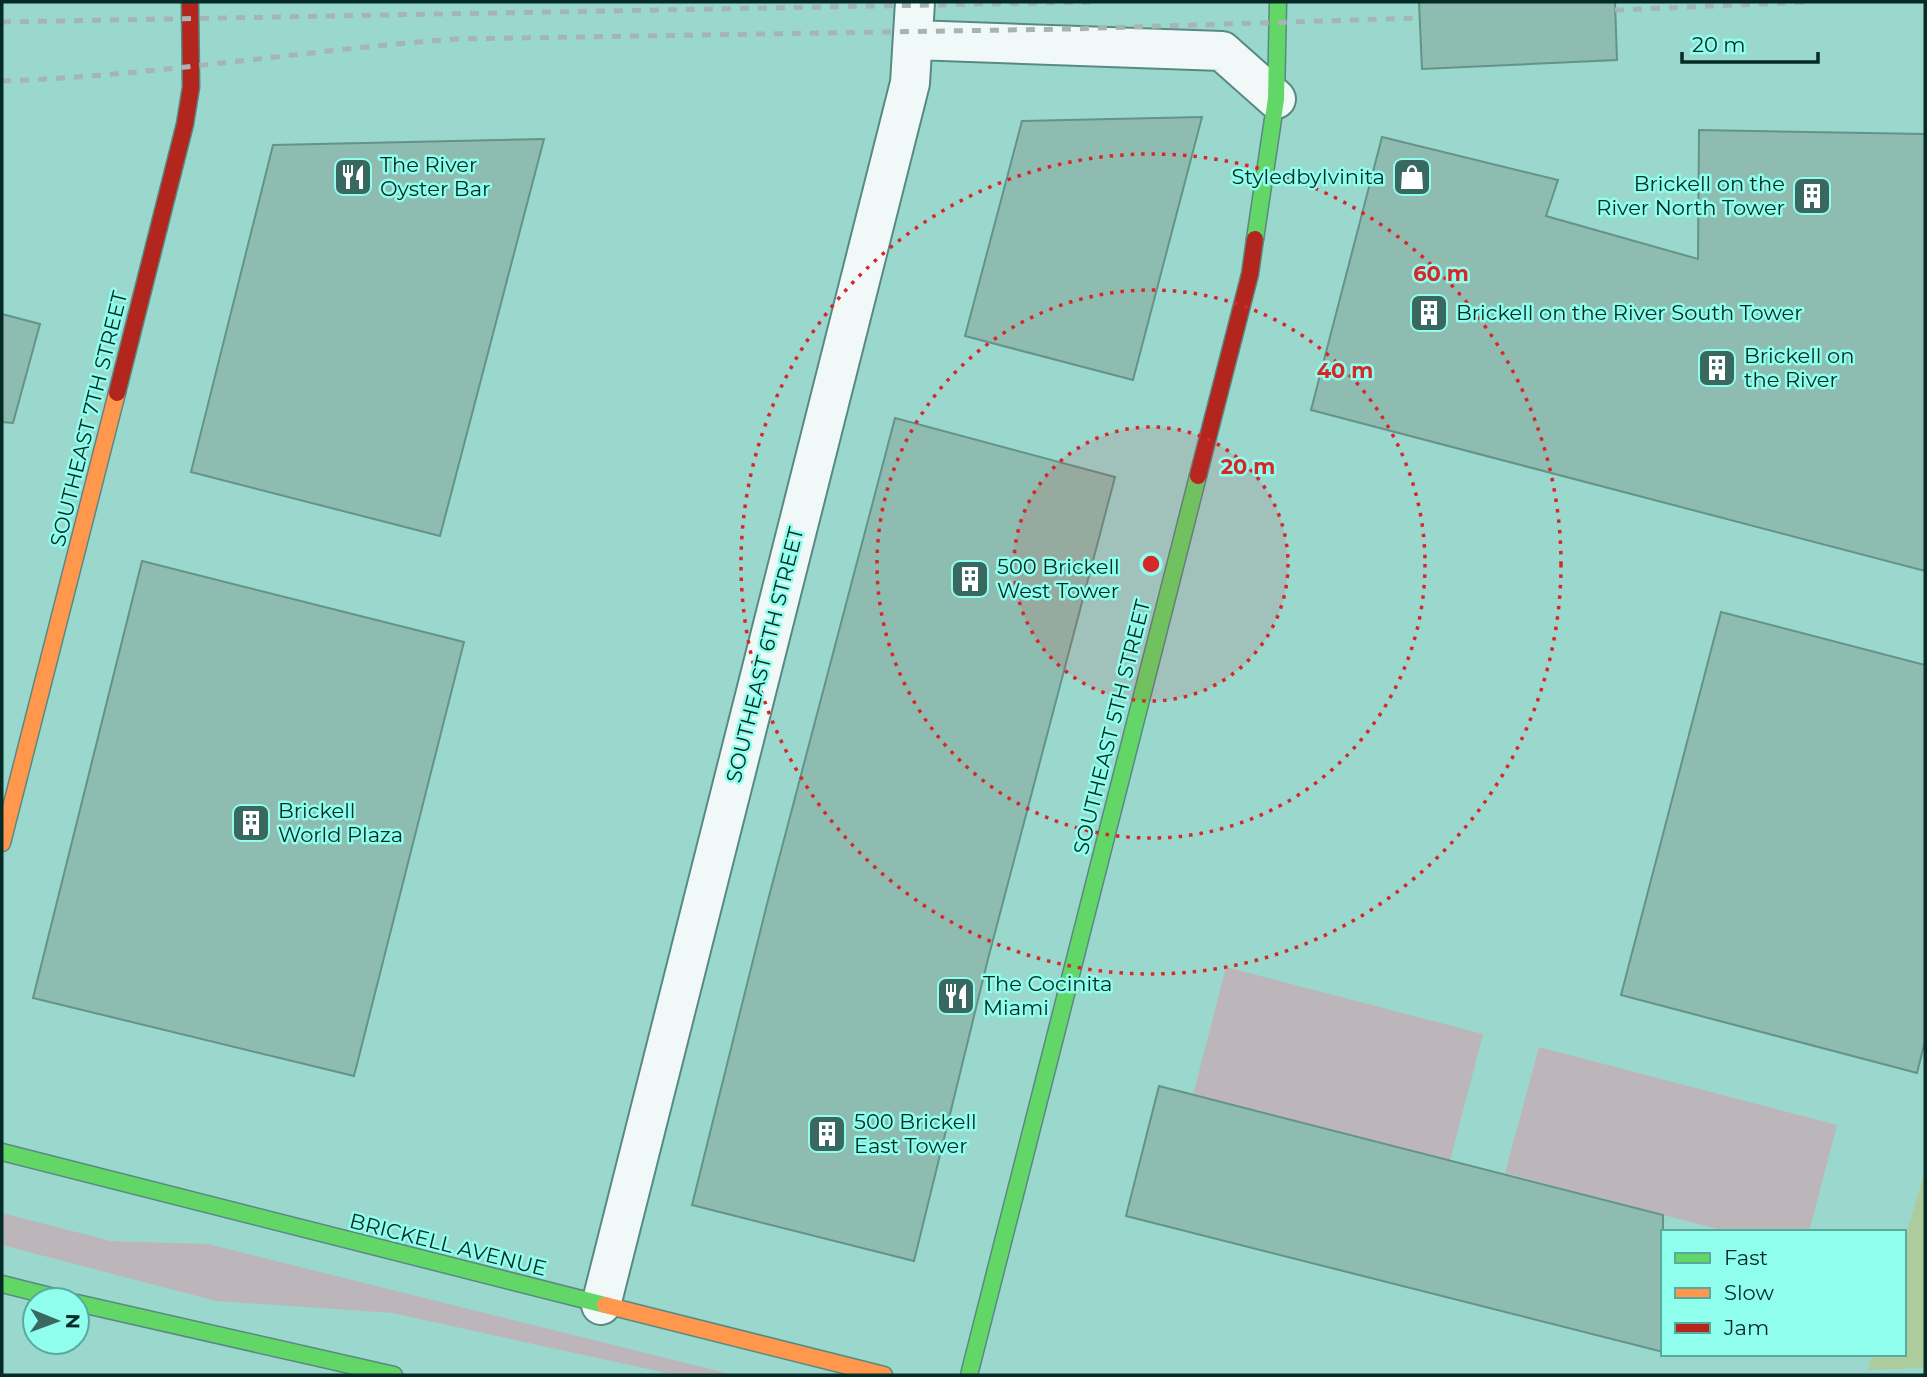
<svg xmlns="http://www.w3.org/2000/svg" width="1927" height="1377" viewBox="0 0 1927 1377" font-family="Montserrat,sans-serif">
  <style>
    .green { fill: #bcb6ba }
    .water { fill: #accc9d }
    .pier { fill: #9ad8ce }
    .building { fill: #8fbcb0; stroke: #649388; stroke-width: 2 }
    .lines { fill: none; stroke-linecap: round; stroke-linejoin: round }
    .street-casing { stroke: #598983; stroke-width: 42 }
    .fast-casing { stroke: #598983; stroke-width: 19 }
    .slow-casing { stroke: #598983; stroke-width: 19 }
    .jam-casing { stroke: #598983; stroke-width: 19 }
    .street { stroke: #f0f9f8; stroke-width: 38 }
    .fast { stroke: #63d668; stroke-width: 16 }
    .slow { stroke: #ff974d; stroke-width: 16 }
    .jam { stroke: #b3261e; stroke-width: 16 }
    .rail { stroke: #a6b5b3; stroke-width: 5; stroke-dasharray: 9 9; stroke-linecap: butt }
    .ring { fill: none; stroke: #d62828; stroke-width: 3.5; stroke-dasharray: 3.5 7 }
    .labels { text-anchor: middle; stroke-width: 5; stroke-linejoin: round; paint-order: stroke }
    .poi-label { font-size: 21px; fill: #052b26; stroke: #8ffeec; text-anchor: start }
    .street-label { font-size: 21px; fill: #052b26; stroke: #8ffeec }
    .centre { fill: #d62828; stroke: #8ffeec; stroke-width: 3.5 }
    .ring-label { font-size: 21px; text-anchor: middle; font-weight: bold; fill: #d62828; stroke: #8ffeec; stroke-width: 5; stroke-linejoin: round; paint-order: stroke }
  </style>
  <rect width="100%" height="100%" fill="#9ad8ce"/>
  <path class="green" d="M1226,967L1483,1034L1450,1161L1193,1095Z
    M1539,1047L1837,1125L1809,1232H1728L1505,1173Z
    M2,1213L111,1241L208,1244L734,1375H675L392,1313L216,1301L2,1245Z"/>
  <path class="water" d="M1925,1170V1375H1867L1872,1354H1904V1243Z"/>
  <path class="pier" d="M1925,1368V1375H1867V1370Z"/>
  <path class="building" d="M1419,2H1615L1617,60L1422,69Z
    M1202,117L1133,380L965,336L1022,121Z
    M1699,130L1925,134V571L1311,410L1382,137L1558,180L1546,216L1698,259Z
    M544,139L440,536L191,472L273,145Z
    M2,314L40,324L13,423L2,422Z
    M895,418L1115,477L988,959L914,1261L692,1205L767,904Z
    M142,561L464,642L354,1076L33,998Z
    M1721,612L1925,665V1041L1917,1073L1621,995Z
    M1159,1086L1663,1215V1352L1126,1216Z"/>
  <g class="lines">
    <defs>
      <path id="street" d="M914,40L1222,51L1276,99
        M601,1305L910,83L915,2"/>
      <path id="fast" d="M1255,239L1276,99L1278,2
        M2,1152L605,1305
        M2,1284L66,1300
        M77,1303L394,1375
        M969,1375L1198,476"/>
      <path id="slow" d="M2,843L117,393
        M605,1305L884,1375"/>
      <path id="jam" d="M117,393L185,124L191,87L190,2
        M1198,476L1250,274L1255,239"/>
    </defs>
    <use href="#street" class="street-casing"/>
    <use href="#fast" class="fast-casing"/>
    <use href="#slow" class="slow-casing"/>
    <use href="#jam" class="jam-casing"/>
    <use href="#street" class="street"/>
    <use href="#fast" class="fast"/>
    <use href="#slow" class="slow"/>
    <use href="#jam" class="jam"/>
    <path class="rail" d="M1615,10L1809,2
      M2,22L1098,2
      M2,81C154,76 304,50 456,39L1068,29L1419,18"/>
  </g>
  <circle cx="1151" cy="564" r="137" fill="#d62828" fill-opacity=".12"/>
  <g class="ring">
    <circle cx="1151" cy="564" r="137"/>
    <circle cx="1151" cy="564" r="274"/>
    <circle cx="1151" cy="564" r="410"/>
  </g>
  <defs>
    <symbol id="restaurant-square" viewBox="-11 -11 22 22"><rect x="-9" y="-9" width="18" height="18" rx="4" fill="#396861" stroke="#8ffeec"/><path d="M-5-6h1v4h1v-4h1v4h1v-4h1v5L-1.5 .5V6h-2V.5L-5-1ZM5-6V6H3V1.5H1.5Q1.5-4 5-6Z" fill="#fff"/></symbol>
    <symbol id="shop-square" viewBox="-11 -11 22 22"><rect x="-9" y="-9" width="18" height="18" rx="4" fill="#396861" stroke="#8ffeec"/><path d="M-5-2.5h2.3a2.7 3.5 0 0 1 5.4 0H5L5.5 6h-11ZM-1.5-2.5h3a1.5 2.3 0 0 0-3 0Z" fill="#fff"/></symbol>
    <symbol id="building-square" viewBox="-11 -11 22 22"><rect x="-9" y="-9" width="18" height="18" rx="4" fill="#396861" stroke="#8ffeec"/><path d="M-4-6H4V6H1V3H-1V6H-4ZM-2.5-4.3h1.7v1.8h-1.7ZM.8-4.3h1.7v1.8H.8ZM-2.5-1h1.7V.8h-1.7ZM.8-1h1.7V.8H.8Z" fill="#fff"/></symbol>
  </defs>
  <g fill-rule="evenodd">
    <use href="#restaurant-square" x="331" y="155" width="44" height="44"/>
    <use href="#shop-square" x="1390" y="155" width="44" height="44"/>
    <use href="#building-square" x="1790" y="174" width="44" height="44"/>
    <use href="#building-square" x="1407" y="291" width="44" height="44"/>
    <use href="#building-square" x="1695" y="346" width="44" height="44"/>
    <use href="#building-square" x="948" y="557" width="44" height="44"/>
    <use href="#building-square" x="229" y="801" width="44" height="44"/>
    <use href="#restaurant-square" x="934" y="974" width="44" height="44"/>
    <use href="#building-square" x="805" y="1112" width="44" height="44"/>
  </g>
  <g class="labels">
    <g class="poi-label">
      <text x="380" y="172">The River<tspan x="380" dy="24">Oyster Bar</tspan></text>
      <text x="1385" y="184" text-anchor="end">StyledbyIvinita</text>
      <text x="1785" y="191" text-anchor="end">Brickell on the<tspan x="1785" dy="24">River North Tower</tspan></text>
      <text x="1456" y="320">Brickell on the River South Tower</text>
      <text x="1744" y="363">Brickell on<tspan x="1744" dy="24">the River</tspan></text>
      <text x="997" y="574">500 Brickell<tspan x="997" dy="24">West Tower</tspan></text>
      <text x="278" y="818">Brickell<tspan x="278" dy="24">World Plaza</tspan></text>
      <text x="983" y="991">The Cocinita<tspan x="983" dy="24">Miami</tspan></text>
      <text x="854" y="1129">500 Brickell<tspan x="854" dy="24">East Tower</tspan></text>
    </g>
    <g class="street-label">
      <text transform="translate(89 419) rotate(-76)" y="7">SOUTHEAST 7TH STREET</text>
      <text transform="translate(765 655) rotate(-76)" y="7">SOUTHEAST 6TH STREET</text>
      <text transform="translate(1112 727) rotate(-76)" y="7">SOUTHEAST 5TH STREET</text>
      <text transform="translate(448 1245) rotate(14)" y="7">BRICKELL AVENUE</text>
    </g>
  </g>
  <circle cx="1151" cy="564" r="10" class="centre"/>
  <g class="ring-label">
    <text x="1441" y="281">60 m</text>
    <text x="1345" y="378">40 m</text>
    <text x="1248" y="474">20 m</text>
  </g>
  <rect width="1927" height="1377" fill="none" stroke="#052b26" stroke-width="7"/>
  <rect x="1661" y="1230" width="245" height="126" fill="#8ffeec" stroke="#58aa9d" stroke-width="2"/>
  <rect x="1675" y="1253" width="35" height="10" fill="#63d668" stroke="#58aa9d" stroke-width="2"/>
  <text x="1724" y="1265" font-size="21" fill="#052b26">Fast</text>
  <rect x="1675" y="1288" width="35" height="10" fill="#ff974d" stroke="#58aa9d" stroke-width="2"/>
  <text x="1724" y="1300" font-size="21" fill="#052b26">Slow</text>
  <rect x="1675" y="1323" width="35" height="10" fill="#b3261e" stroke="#58aa9d" stroke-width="2"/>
  <text x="1724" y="1335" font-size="21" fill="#052b26">Jam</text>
  <g transform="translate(56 1321) rotate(91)"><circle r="33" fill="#8ffeec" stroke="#58aa9d" stroke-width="2"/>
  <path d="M0-5L12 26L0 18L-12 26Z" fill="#396861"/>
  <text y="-10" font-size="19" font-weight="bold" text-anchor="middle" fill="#052b26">N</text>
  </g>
  <path d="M1682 52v10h136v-10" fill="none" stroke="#052b26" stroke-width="3.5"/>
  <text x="1692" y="52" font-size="21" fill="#052b26" stroke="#8ffeec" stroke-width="5" paint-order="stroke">20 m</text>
</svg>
